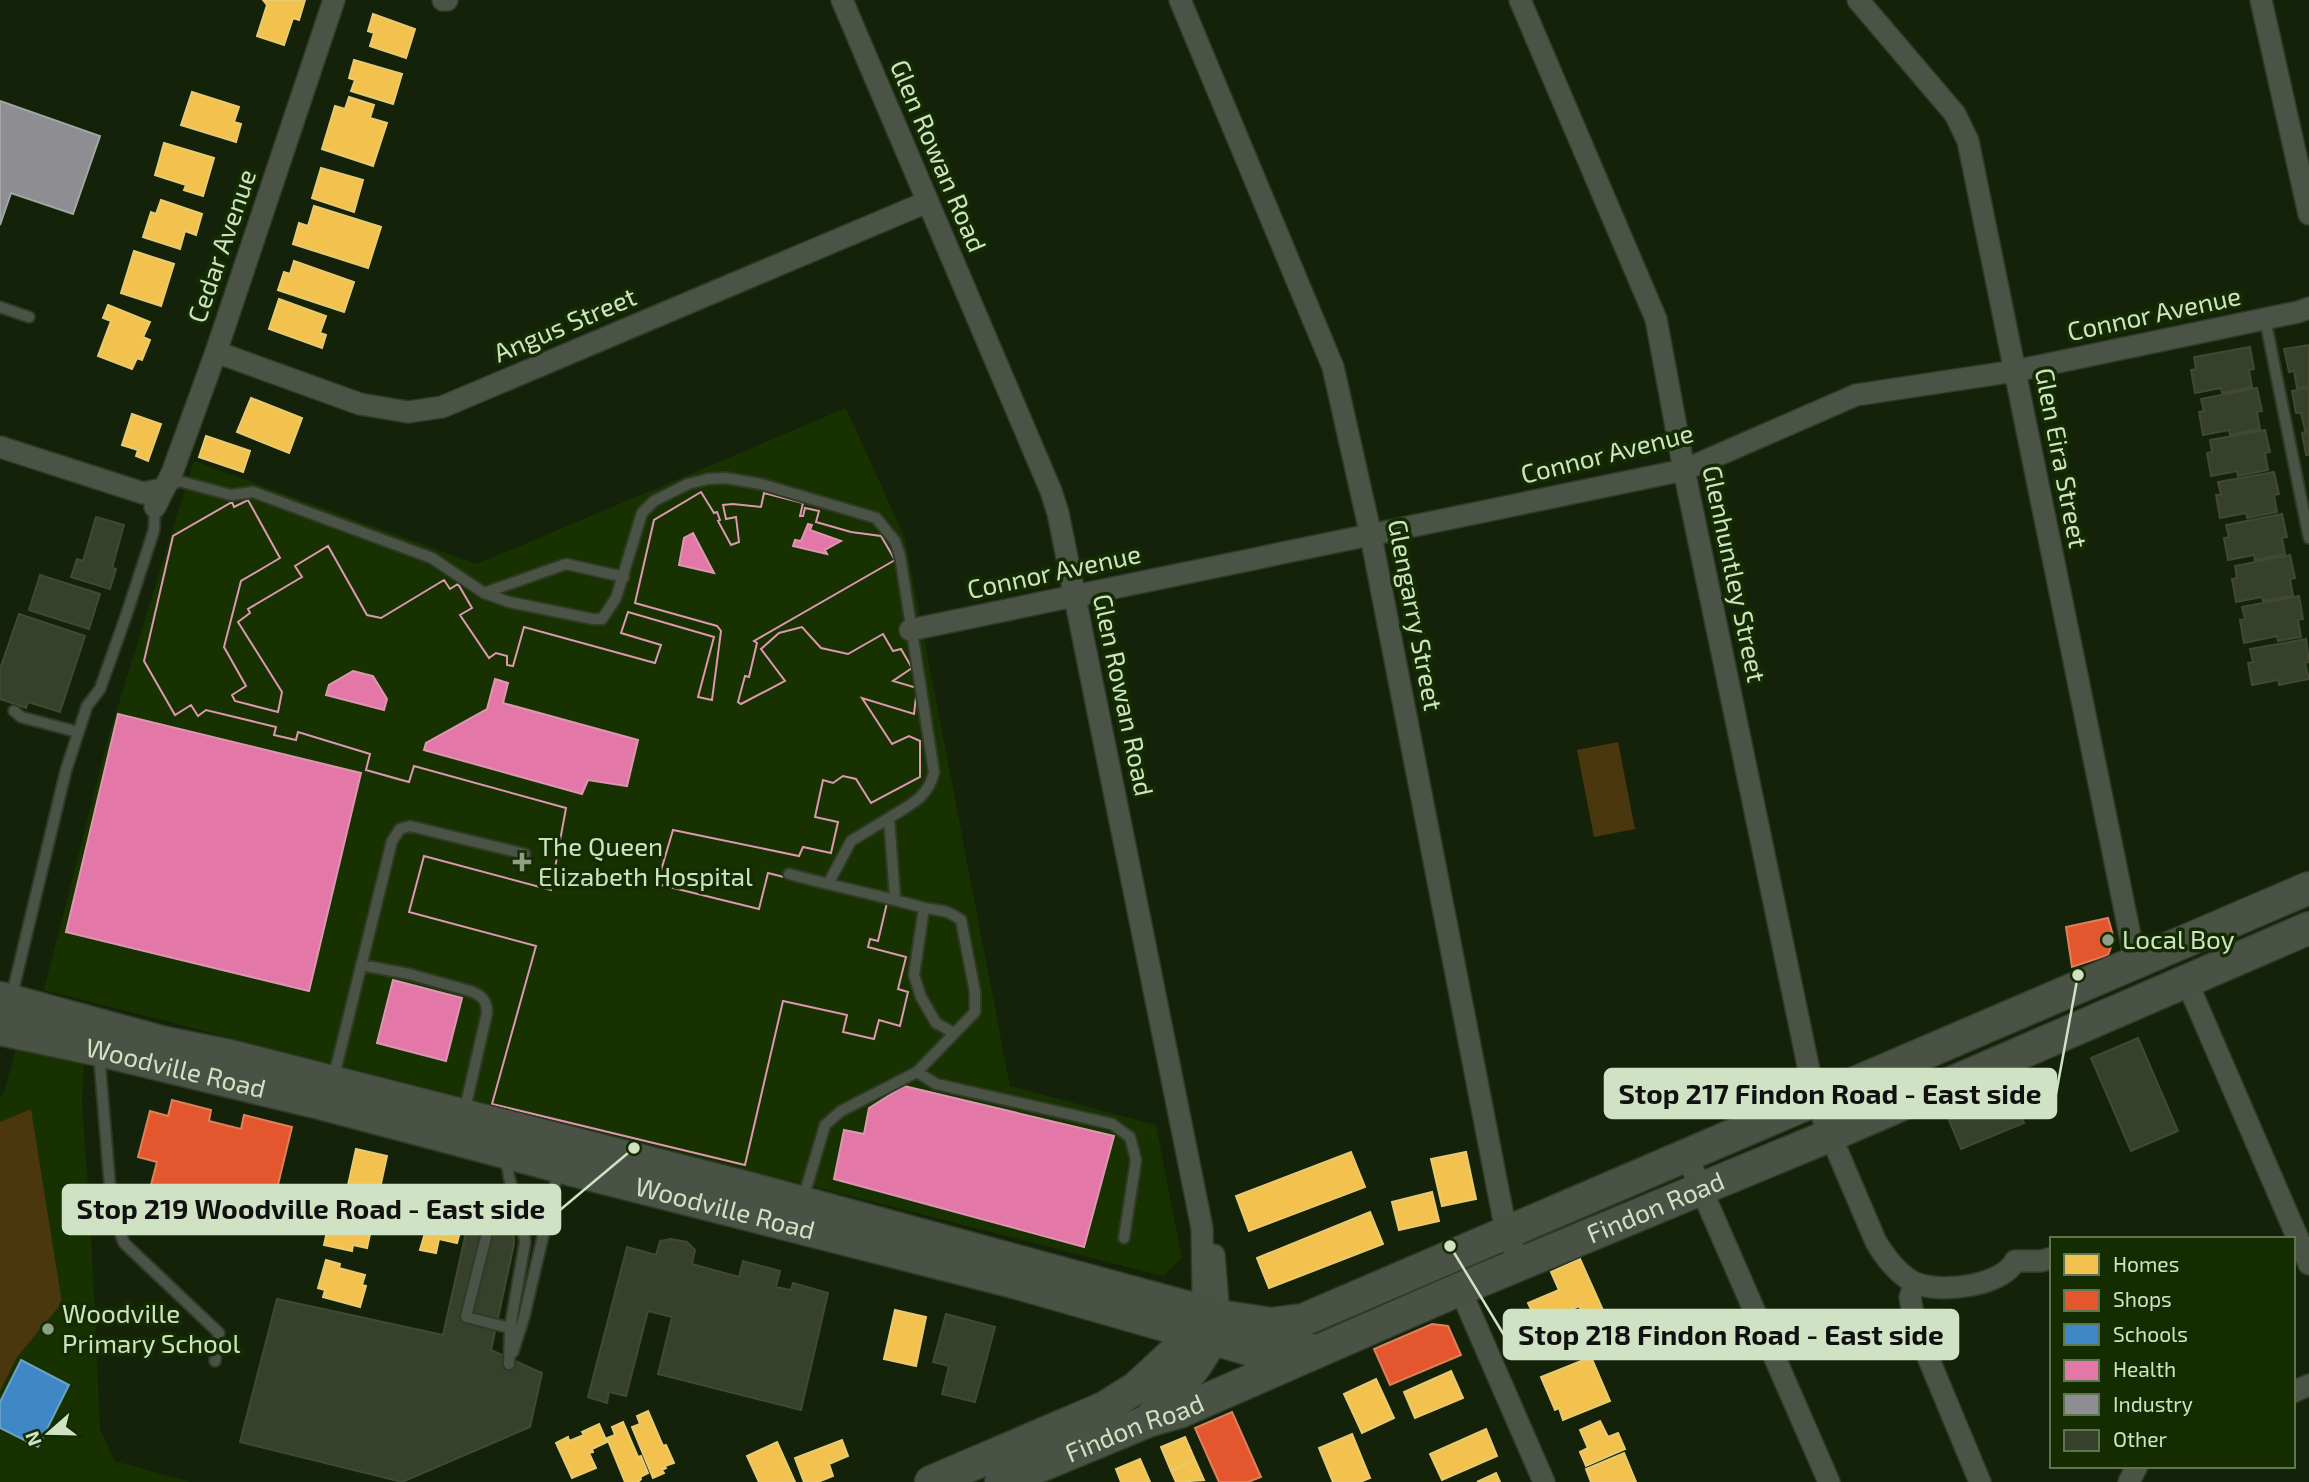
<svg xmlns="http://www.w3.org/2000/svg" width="2309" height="1482" viewBox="0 0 2309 1482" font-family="'Exo 2',sans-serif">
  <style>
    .built { fill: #173101 }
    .green { fill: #4b370e }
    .homes { fill: #f2c14e; stroke: #e8cb71; stroke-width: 2 }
    .shops { fill: #e4572e; stroke: #de815b; stroke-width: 2 }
    .schools { fill: #3f88c5; stroke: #6aa3c5; stroke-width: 2 }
    .health { fill: #e377a8; stroke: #dd97b0; stroke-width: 2; fill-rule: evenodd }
    .industry { fill: #8d8d92; stroke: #a1a7a1; stroke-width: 2 }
    .building { fill: #37402a; stroke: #414930; stroke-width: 2 }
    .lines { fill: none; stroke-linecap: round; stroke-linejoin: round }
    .service-casing { stroke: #2f3b26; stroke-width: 14 }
    .minor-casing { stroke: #2f3b26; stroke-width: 24 }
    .secondary-casing { stroke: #2f3b26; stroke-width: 35 }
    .service { stroke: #4a5345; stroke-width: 10 }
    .minor { stroke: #4a5345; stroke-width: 21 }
    .secondary { stroke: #4a5245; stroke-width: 32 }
    .poi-dot { fill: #8e9f83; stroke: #132c00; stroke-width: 2.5 }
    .labels { text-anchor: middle; stroke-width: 7; stroke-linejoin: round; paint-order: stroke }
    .street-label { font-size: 26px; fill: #cfe3c4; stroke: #132c00 }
    .poi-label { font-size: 26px; fill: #cfe3c4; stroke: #132c00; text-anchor: start }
    .leader { fill: none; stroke: #cfe3c4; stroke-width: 2.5 }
    .callout-dot { fill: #cfe3c4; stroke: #132c00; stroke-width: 2.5 }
    .callout { fill: #cfe3c4; stroke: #cfe3c4; stroke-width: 2.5 }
    .callout-label { font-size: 28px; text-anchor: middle; font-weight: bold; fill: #111 }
  </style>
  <rect width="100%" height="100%" fill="#14220a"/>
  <path class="built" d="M846,408L905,538L1010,1086L1156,1125L1182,1258L1163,1276L44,990L109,735L194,461L477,564Z
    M17,1047L84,1064L82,1103L91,1230L100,1429L115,1461L190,1482H0V1096L3,1094Z"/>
  <path class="green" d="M1618,742L1635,829L1594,837L1577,750Z
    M31,1109L62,1303L17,1357L0,1391V1122Z"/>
  <path class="homes" d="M263,0H305L299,20L293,18L284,45L257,36L267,5Z
    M373,14L415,29L406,58L370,46L374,33L368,31Z
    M354,60L402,74L393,104L351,91L355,80L349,78Z
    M192,92L239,107L234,122L241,124L236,142L181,125Z
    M349,97L374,105L370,118L387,123L373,166L322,149L335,106L345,109Z
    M164,143L214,158L203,196L184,190L186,185L155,175Z
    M321,168L363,180L354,212L312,198Z
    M161,200L202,214L196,235L185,231L180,249L143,237L151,212L156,214Z
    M314,206L381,227L368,268L293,244L299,223L308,226Z
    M134,251L174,264L161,306L121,293Z
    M294,261L354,282L344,312L278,290L284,272L290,274Z
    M279,299L326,316L320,333L326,335L322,348L269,329Z
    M108,305L150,322L143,337L150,340L142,360L137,358L132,369L98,356L111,321L103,318Z
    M251,398L302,418L289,453L237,432Z
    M132,414L161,424L148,461L136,456L138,450L122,445Z
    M206,436L250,451L243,472L199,457Z
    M356,1149L387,1156L367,1248L353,1245L352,1251L324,1245L333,1205L343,1208Z
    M1351,1152L1365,1187L1249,1231L1236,1196Z
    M1466,1152L1476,1199L1442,1206L1431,1159Z
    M427,1189L451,1195L450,1200L467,1205L457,1243L439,1239L436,1253L420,1250L429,1219L411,1214L416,1195L425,1197Z
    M1432,1192L1439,1221L1399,1230L1392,1202Z
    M1370,1212L1383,1244L1269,1288L1257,1258Z
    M1580,1259L1606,1317L1588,1325L1579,1306L1538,1324L1528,1303L1559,1290L1551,1272Z
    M326,1260L340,1264L339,1268L365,1275L362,1285L366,1286L360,1307L323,1297L325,1290L318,1288Z
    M895,1310L926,1317L916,1366L884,1359Z
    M1591,1357L1610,1401L1563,1420L1559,1408L1555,1410L1541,1377Z
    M1451,1371L1463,1398L1415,1418L1404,1392Z
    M1376,1379L1394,1418L1362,1433L1344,1394Z
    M648,1411L663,1446L666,1445L674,1463L665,1466L666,1468L662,1470L664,1473L653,1478L632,1427L640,1424L637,1416Z
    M1600,1421L1608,1437L1618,1433L1625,1449L1586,1466L1580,1452L1588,1448L1580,1430Z
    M623,1422L638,1457L641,1456L648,1473L640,1477L641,1479L638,1482H625L607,1438L615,1435L612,1427Z
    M599,1424L607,1442L592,1449L593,1452L589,1453L596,1468L572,1478L556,1443L568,1437L569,1441L584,1435L582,1432Z
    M1486,1429L1497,1456L1442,1480L1430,1454Z
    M1352,1434L1370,1478L1360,1482H1333L1319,1448Z
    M1185,1437L1195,1460L1171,1471L1161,1447Z
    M842,1440L848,1456L829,1464L833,1476L818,1482H804L795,1458Z
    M777,1442L795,1482H759L747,1456Z
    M1624,1453L1636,1482H1591L1586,1469Z
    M1140,1459L1150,1482H1121L1116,1469Z
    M1195,1460L1204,1480L1176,1482L1171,1471Z
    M1496,1473L1500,1482H1477Z"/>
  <path class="shops" d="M2108,918L2114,939L2108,955L2072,967L2066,927Z
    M172,1100L211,1110L209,1121L241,1129L244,1115L292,1127L267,1230L147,1200L157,1162L138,1157L150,1111L168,1116Z
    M1432,1324L1448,1326L1461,1355L1390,1385L1374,1349Z
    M1232,1412L1261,1477L1248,1482H1219L1195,1428Z"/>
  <path class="schools" d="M21,1360L69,1385L38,1447L0,1428V1402Z"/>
  <path class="health" d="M701,492L714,513L717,512L720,520L718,521L731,545L739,542L736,517L726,519L723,505L733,504L761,507L764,493L803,503L800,516H803L805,508L819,511L816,522L851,532L881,536L895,560L754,641L757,643L749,677L745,676L738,702L741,704L785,681L761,649L779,633L802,627L821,648L848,654L883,634L893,651L901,649L912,668L893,681L917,688L914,714L862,698L892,744L909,736L920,741V777L871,803L856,779L843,776L833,783L823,780L815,817L838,822L831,853L803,847L799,856L673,830L657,884L759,909L768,873L887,903L878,941L870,939L868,947L906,957L898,989L908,992L900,1026L879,1020L874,1039L843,1032L847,1015L783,1001L745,1165L492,1104L536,946L409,912L424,856L551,890L566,808L414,766L409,782L366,770L370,754L298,732L296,740L274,735L276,727L206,710L198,716L191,705L175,715L144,661L173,536L232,502L234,507L248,500L280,558L241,581L224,647L246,686L232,695L235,701L278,712L282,692L238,622L250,613L248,609L302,577L295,566L328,546L367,615L381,618L444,580L450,589L458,584L472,608L460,615L489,658L496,653L507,656V665L513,666L524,627L655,663L661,645L621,633L628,612L714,637L698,697L712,700L721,631L717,626L635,603L654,520ZM808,524L812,525L810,530L841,541L825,550L827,554L793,546L795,540L801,541ZM693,533L714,573L679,565L684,538ZM353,671L373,676L387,699L384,710L326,695L329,685ZM495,679L508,683L503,703L638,740L627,786L588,780L582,794L424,750L426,743L487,709Z
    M701,492L714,513L717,512L720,520L718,521L731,545L739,542L736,517L726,519L723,505L733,504L761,507L764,493L803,503L800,516H803L805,508L819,511L816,522L851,532L881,536L895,560L754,641L757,643L749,677L745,676L738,702L741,704L785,681L761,649L779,633L802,627L821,648L848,654L883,634L893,651L901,649L912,668L893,681L917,688L914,714L862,698L892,744L909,736L920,741V777L871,803L856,779L843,776L833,783L823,780L815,817L838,822L831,853L803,847L799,856L673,830L657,884L759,909L768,873L887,903L878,941L870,939L868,947L906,957L898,989L908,992L900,1026L879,1020L874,1039L843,1032L847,1015L783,1001L745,1165L492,1104L536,946L409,912L424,856L551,890L566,808L414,766L409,782L394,778L366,770L370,754L298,732L296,740L274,735L276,727L206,710L198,716L191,705L175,715L144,661L173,536L232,502L234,507L248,500L280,558L241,581L224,647L246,686L232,695L235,701L278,712L282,692L238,622L250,613L248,609L302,577L295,566L328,546L367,615L381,618L444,580L450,589L458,584L472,608L460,615L489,658L496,653L507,656V665L513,666L524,627L655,663L661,645L621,633L628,612L714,637L698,697L712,700L721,631L717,626L635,603L654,520Z
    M118,714L361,773L309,991L66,932Z
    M393,980L462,998L446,1061L377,1043Z
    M904,1086L1114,1136L1084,1247L834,1179L844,1130L864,1134L869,1108Z"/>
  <path class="industry" d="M0,101L100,136L73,214L11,193L0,225Z"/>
  <path class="building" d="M2309,345V386L2297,388L2294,371L2289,372L2284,349Z
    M2250,347L2254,369L2249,370L2252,387L2222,393L2221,388L2195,393L2191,370L2196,369L2194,357Z
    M2257,388L2262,411L2257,412L2260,429L2230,435L2229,430L2203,435L2199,412L2204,411L2201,399Z
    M2309,388V429L2305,430L2301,413H2296L2292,391Z
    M2265,430L2270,452L2265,453L2268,470L2238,476L2237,471L2211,476L2207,453L2212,452L2210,440Z
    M2309,431V455H2306L2302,433Z
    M2274,472L2279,494L2274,495L2277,512L2247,518L2246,513L2220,518L2216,495H2221L2218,482Z
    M2282,514L2287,537L2282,538L2285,554L2255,560L2254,555L2228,560L2224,538L2229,537L2226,525Z
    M96,517L124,525L112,568L116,569L110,589L71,577L77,559L83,561Z
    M2290,555L2295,578L2290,579L2293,596L2263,601L2262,597L2236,602L2232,579L2237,578L2235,566Z
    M40,575L100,594L89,629L29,610Z
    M2299,596L2303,619L2298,620L2301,637L2278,641L2277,636L2244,643L2240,620L2245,619L2242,607Z
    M19,614L85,636L60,712L28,702L26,708L0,699V669Z
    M2306,639L2309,662L2305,663L2309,679L2279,685L2278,680L2252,685L2248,663L2253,662L2250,649Z
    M2138,1038L2178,1131L2131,1151L2091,1058Z
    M2011,1094L2024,1123L1961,1149L1949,1120Z
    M474,1197L509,1206L506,1221L513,1220L514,1244L491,1350L542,1373L530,1427L402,1482L240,1442L277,1299L443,1335Z
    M671,1239L687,1242L695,1250L692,1264L739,1277L743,1261L780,1271L776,1287L791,1290L793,1283L828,1293L801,1410L658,1374L672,1317L648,1311L626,1396L609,1392L607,1403L588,1397L627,1247L656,1255L660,1241Z
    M946,1314L995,1327L975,1402L942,1394L949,1366L933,1362Z"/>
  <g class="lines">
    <defs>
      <path id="service" d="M0,307L29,317
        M2265,319L2309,538
        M167,487L179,481L231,495L253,492L432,558L484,593L509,602L593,619H602L616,598L642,513L654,501L688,484L708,479L726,478L761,484L876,518L895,541L900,556L934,772C928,798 911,804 889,818
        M484,593L566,564L624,577
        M14,711L21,717L78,732
        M789,874C833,886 878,895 921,907C941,912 942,907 961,920L975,992V1012L917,1072L841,1111L825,1125L803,1199
        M828,884L851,841L889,818L895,898
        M924,908L914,975L921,997L936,1023L954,1033
        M361,965L409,974L470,991C482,995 487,1001 487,1013L464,1113
        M11,999L66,770L87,706L100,689L126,616L154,530L155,507
        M99,1053L112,1211L124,1243L219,1333L215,1361
        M917,1072L936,1084L1112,1124L1130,1137L1136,1160L1124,1238
        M333,1080L392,841L400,829L410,826L525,854
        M506,1157L509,1177L522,1223L525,1242L510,1328L509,1364
        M492,1213L466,1317L514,1329
        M513,1352L524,1317L559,1168"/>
      <path id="minor" d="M443,0H447
        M842,0L1051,491L1058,513L1202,1228L1203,1290L1199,1309
        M1180,0L1333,367L1371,536L1506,1231L1520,1263
        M1520,0L1656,319L1684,470L1815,1099L1876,1242C1885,1257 1897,1273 1913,1282C1937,1294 2002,1287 2015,1261H2041L2052,1258
        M1858,0L1955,114L1968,141L2133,950L2137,962
        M2261,0L2309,214
        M216,352L360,404L408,412L442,407L927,202
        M0,447L143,493L163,489
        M155,507L172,473L216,352L334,0
        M910,630L1684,470L1856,395L2015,371L2298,312L2309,308
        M2187,982L2309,1264
        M1686,1154L1829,1482
        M1214,1255L1219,1316
        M1915,1283L1910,1297L1915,1326L1980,1482
        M1460,1289L1544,1482
        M2293,1392L2309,1385
        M2129,1482L2137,1466"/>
      <g id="secondary">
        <path d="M0,998L165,1043L230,1056L752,1189L1219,1316L1271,1324L1303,1320L2309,888"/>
        <path id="s1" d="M0,1029L99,1050L320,1103L573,1170L1014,1282L1252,1350L1276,1352L1308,1349"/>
        <path d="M1149,1420C1176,1388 1206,1362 1218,1320"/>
        <path d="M931,1482L1104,1408L1136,1388L1175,1352L1197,1313"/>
        <path id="s2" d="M1001,1482L1148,1421L1179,1412L1460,1289L1831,1135L2309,928"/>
      </g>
    </defs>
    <use href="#service" class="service-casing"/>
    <use href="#minor" class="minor-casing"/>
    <use href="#secondary" class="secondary-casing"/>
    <use href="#service" class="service"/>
    <use href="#minor" class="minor"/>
    <use href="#secondary" class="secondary"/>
  </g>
  <g class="poi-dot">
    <path d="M518.5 851.5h7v7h7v7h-7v7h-7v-7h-7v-7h7z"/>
    <circle cx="2108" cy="940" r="7"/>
    <circle cx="48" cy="1329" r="7"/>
  </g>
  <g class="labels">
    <g class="street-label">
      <text transform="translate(938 156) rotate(67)" y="9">Glen Rowan Road</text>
      <text transform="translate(222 246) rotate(-71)" y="9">Cedar Avenue</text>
      <text transform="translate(2154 314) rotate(-12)" y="9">Connor Avenue</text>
      <text transform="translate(565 325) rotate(-23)" y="9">Angus Street</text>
      <text transform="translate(1607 454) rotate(-14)" y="9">Connor Avenue</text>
      <text transform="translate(2061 458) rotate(79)" y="9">Glen Eira Street</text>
      <text transform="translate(1054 572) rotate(-12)" y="9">Connor Avenue</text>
      <text transform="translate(1734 574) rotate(78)" y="9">Glenhuntley Street</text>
      <text transform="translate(1415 615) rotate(79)" y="9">Glengarry Street</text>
      <text transform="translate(1123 695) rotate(78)" y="9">Glen Rowan Road</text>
      <text dy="9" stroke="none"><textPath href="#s1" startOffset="180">Woodville Road</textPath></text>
      <text dy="9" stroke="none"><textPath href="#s1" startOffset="747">Woodville Road</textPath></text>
      <text dy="9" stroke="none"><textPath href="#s2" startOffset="710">Findon Road</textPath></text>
      <text dy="9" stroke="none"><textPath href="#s2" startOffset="144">Findon Road</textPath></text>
    </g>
    <g class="poi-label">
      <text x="538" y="856">The Queen<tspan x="538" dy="30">Elizabeth Hospital</tspan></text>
      <text x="2122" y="949">Local Boy</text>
      <text x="62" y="1323">Woodville<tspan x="62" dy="30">Primary School</tspan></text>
    </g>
  </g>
  <path class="leader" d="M2078 975L2056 1094M634 1148L560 1210M1450 1246L1504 1335"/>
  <g class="callout-dot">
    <circle cx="2078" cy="975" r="7"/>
    <circle cx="634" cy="1148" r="7"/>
    <circle cx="1450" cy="1246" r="7"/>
  </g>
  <g class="callout">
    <rect x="1605" y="1069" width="451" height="49" rx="7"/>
    <rect x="63" y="1185" width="497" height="49" rx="7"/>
    <rect x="1504" y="1310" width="454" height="49" rx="7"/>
  </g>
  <g class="callout-label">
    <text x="1830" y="1104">Stop 217 Findon Road - East side</text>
    <text x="311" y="1219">Stop 219 Woodville Road - East side</text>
    <text x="1731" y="1345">Stop 218 Findon Road - East side</text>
  </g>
  <rect x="2050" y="1237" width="245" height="231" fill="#132c00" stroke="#5e754e" stroke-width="2"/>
  <rect x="2064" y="1254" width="35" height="21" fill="#f2c14e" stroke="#5e754e" stroke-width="2"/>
  <text x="2113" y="1272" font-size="21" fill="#cfe3c4">Homes</text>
  <rect x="2064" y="1290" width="35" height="21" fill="#e4572e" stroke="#5e754e" stroke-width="2"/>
  <text x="2113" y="1307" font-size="21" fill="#cfe3c4">Shops</text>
  <rect x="2064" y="1324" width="35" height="21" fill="#3f88c5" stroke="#5e754e" stroke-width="2"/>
  <text x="2113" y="1342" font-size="21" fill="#cfe3c4">Schools</text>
  <rect x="2064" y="1360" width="35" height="21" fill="#e377a8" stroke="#5e754e" stroke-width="2"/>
  <text x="2113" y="1377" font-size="21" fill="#cfe3c4">Health</text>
  <rect x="2064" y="1394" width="35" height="21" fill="#8d8d92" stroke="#5e754e" stroke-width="2"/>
  <text x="2113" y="1412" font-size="21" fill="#cfe3c4">Industry</text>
  <rect x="2064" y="1430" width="35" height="21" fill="#37402a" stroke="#5e754e" stroke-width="2"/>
  <text x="2113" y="1447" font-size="21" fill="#cfe3c4">Other</text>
  <g transform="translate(49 1433) rotate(250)" stroke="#132c00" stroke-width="5" paint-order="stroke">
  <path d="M0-5L12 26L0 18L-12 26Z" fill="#cfe3c4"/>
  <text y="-10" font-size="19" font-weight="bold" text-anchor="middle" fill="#cfe3c4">N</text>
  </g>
</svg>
